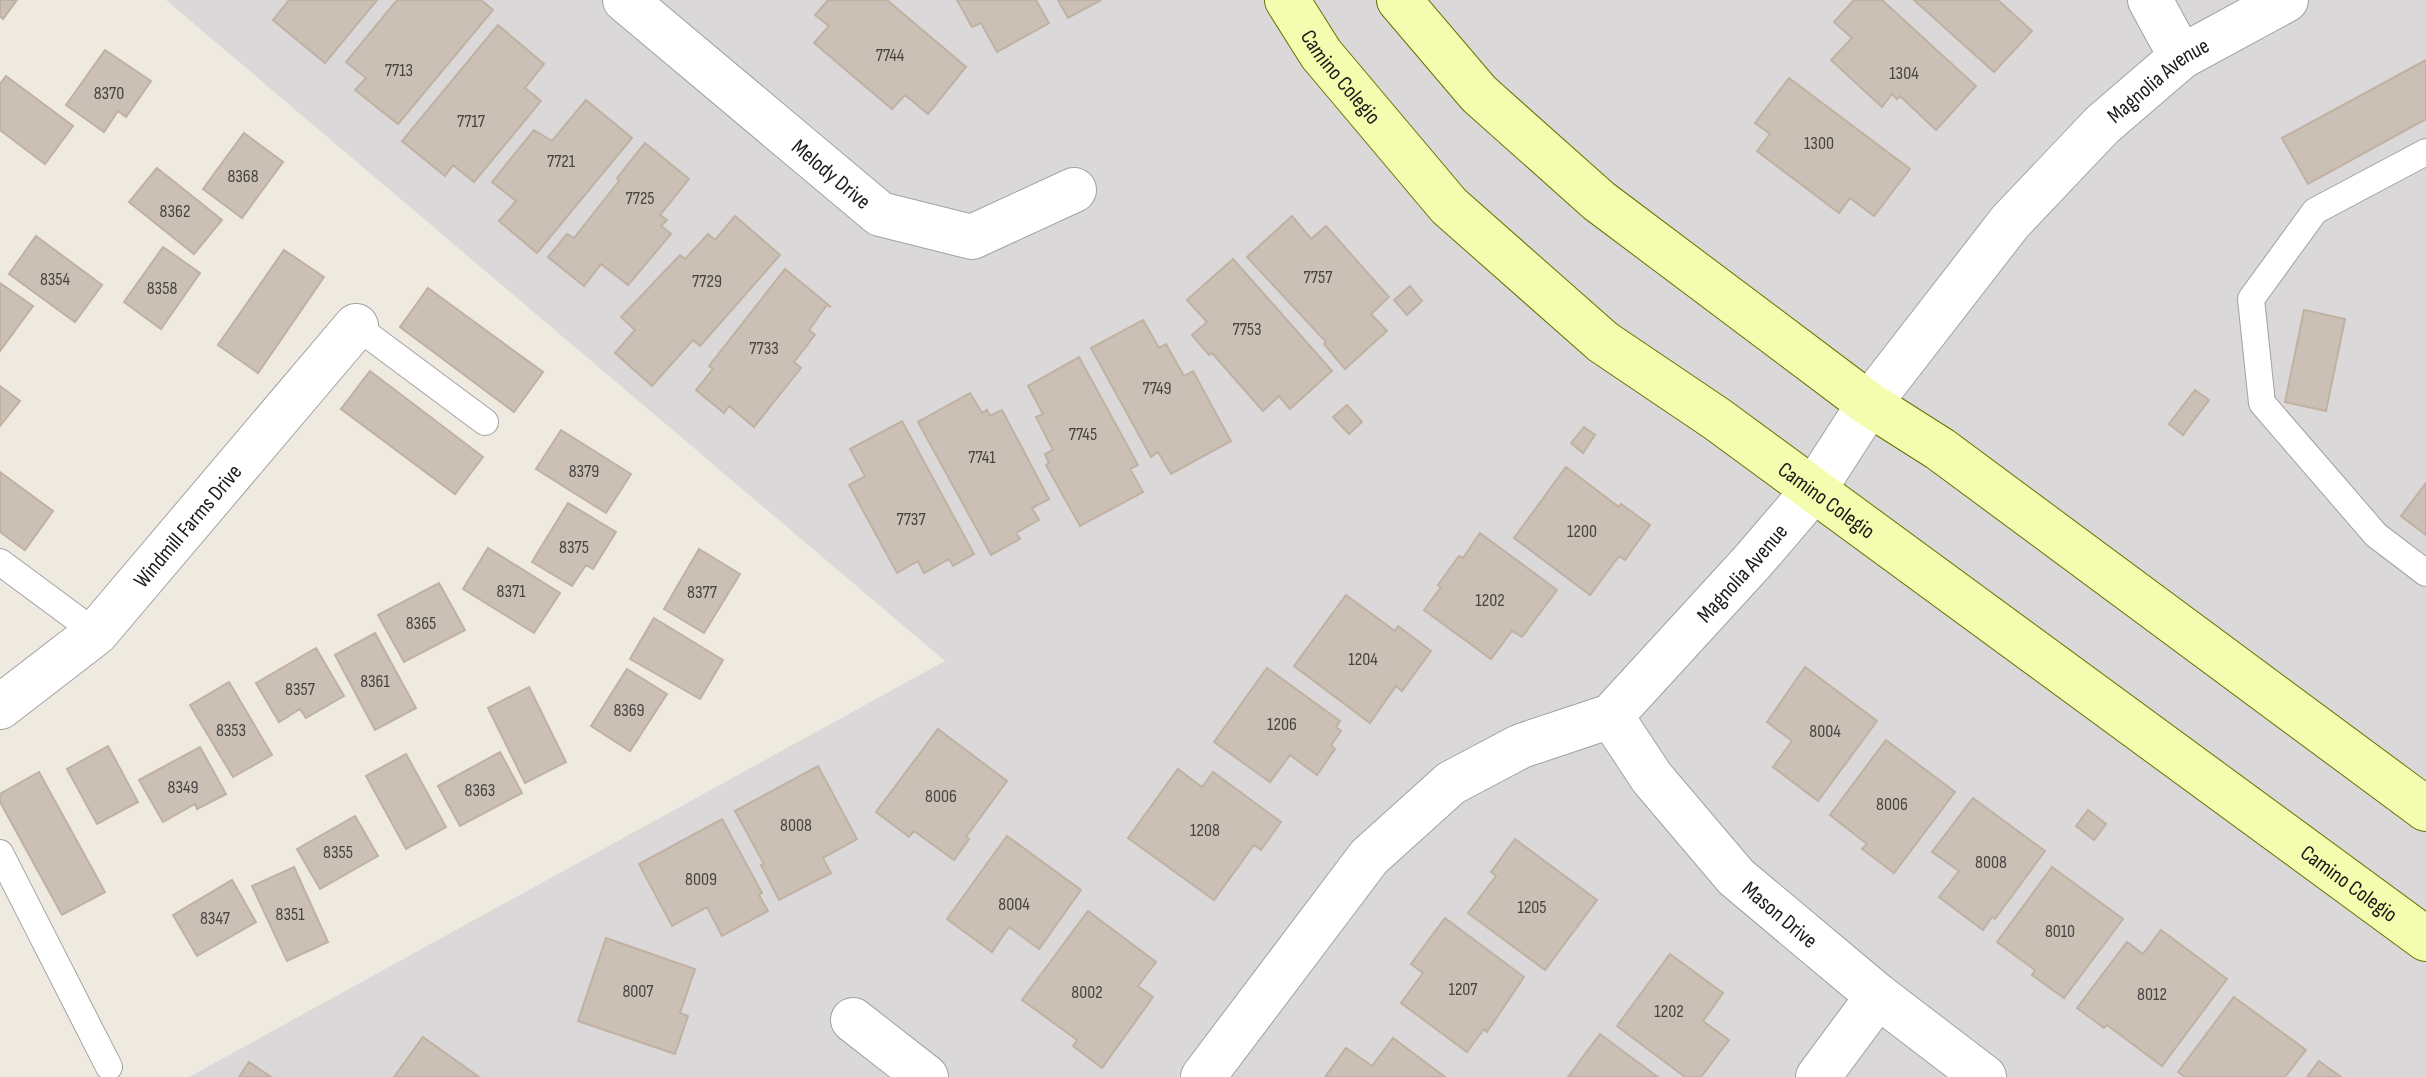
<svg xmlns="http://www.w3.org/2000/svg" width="2426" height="1077" viewBox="0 0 2426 1077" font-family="'Sofia Sans Condensed',sans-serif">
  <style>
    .residential { fill: #dad8d8 }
    .building { fill: #cac0b6; stroke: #c0b1a2; stroke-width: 2 }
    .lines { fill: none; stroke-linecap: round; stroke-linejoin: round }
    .lane-casing { stroke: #a2a2a2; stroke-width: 28 }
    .street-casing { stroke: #a2a2a2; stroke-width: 46 }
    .secondary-casing { stroke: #617500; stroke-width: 46 }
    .lane { stroke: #fff; stroke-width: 26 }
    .street { stroke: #fff; stroke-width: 44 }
    .secondary { stroke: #f4fdaf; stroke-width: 44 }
    .labels { text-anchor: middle; stroke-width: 6; stroke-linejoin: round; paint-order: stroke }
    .number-label { font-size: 18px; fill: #474442 }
    .street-label { font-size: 22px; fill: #1b1b1b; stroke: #fff }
  </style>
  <rect width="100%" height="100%" fill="#eeeae0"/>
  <path class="residential" d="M166,0H2426V1077H189L945,661Z"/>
  <path class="building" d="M0,0H17L3,19L0,16Z
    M289,0H377L325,63L273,20Z
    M397,0H481L493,10L398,124L355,90L366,78L346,62Z
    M828,0H887L966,67L928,114L905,95L892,109L814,43L829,26L815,15Z
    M957,0H1036L1049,23L997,52L981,23L972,27Z
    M1058,0H1101L1068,18Z
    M1854,0H1882L1976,86L1936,130L1900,96L1897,99L1892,94L1882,107L1831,60L1852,38L1834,22Z
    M1914,0H1998L2032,31L1994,72Z
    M498,25L544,64L525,88L541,101L474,182L453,165L445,176L402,141Z
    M105,50L151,81L126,117L118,111L104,132L66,105Z
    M2426,60V119L2308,184L2282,138Z
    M6,76L73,126L45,164L0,130V84Z
    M1789,78L1910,169L1874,216L1850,198L1839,213L1757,151L1770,134L1755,123Z
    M586,100L632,138L537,253L499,221L516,201L492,182L534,130L552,141Z
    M244,133L283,162L242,218L203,189Z
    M645,143L689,179L660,215L667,220L661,226L671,234L628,285L601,264L584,286L548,257L567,234L574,238L619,181L617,178Z
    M157,168L222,220L194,254L129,202Z
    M735,216L780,255L700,346L693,340L652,386L615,353L635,330L621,317L680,255L685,259L708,234L715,240Z
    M1292,216L1311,239L1326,226L1389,297L1371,314L1387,331L1345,369L1324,344L1326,342L1247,257Z
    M36,236L102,285L75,322L9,274Z
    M163,247L200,273L161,329L124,302Z
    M284,250L324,277L258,373L218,345Z
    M1233,259L1332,371L1290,409L1279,396L1263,411L1212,353L1209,355L1192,335L1207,322L1187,300Z
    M785,269L831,307L827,305L809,330L815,335L794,362L801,368L754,427L729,406L724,413L696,390L713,369L709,366Z
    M0,283L33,306L0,351Z
    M1410,286L1422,301L1407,315L1394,300Z
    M428,288L543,372L514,412L400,327Z
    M2304,310L2345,319L2326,411L2285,402Z
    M1143,320L1159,348L1166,344L1184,376L1193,371L1231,441L1171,474L1158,452L1151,457L1091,348Z
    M1079,357L1138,465L1130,469L1143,492L1080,526L1046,465L1049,463L1045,454L1053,450L1036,417L1043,414L1028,386Z
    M370,371L483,457L455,494L341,409Z
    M0,386L20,401L0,426Z
    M2195,390L2209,400L2183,435L2169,424Z
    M970,393L982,413L987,410L990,416L1002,410L1049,499L1032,508L1039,520L1016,533L1020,539L991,555L918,422Z
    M1347,405L1362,422L1349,434L1333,417Z
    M902,421L974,554L953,566L949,559L924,573L918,561L897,573L849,485L865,476L850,449Z
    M1584,427L1595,435L1583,453L1571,443Z
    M561,430L631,474L606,513L536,469Z
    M1566,467L1619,507L1621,504L1650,525L1625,560L1619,556L1590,595L1514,538Z
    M0,472L53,511L25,550L0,532Z
    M2426,483V535L2401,516Z
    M568,503L616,532L593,569L586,565L572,586L532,562Z
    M1480,533L1557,590L1522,637L1512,631L1491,659L1424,610L1441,587L1438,585L1459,556L1463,558Z
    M488,548L560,593L534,633L463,589Z
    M699,549L740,574L704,633L664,609Z
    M439,583L465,630L404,662L378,615Z
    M1346,595L1395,631L1398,626L1431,651L1402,691L1396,686L1370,723L1294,666Z
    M654,618L723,660L700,699L630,659Z
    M375,633L416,708L375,730L335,655Z
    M316,648L344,696L306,718L300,709L279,722L256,683Z
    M1805,667L1877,721L1818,801L1773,767L1792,741L1767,722Z
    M1267,668L1340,721L1336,727L1341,731L1331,745L1335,749L1317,775L1290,755L1270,782L1214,742Z
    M627,669L667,694L630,751L591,726Z
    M229,682L272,755L233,777L190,705Z
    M529,687L566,762L525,783L488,708Z
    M938,729L1007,781L966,837L969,839L954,860L914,831L909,837L876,812Z
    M1886,740L1955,792L1894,873L1862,849L1867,844L1830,815Z
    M108,746L138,802L97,824L67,769Z
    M200,747L226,794L197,809L195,804L163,822L139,780Z
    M500,752L522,793L460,826L438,786Z
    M406,754L446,827L406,849L366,776Z
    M818,766L857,839L823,858L831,873L779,900L761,865L764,864L735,811Z
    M1178,769L1202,787L1213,772L1281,822L1261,850L1254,845L1214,900L1128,838Z
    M39,772L105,892L62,915L0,802V794Z
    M1973,798L2045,851L1995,919L1992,917L1983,930L1939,897L1959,871L1932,852Z
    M2088,810L2106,824L2094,840L2076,826Z
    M355,816L378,856L320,889L297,849Z
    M722,819L762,893L759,895L768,911L722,936L707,907L672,926L639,864Z
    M1007,836L1081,890L1039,949L1009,927L992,952L947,919Z
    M1515,839L1597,900L1545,970L1468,913L1496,876L1491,872Z
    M294,867L328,942L287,961L252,886Z
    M2052,867L2123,919L2064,998L2032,975L2035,970L1997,942Z
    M232,880L256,922L197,956L173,915Z
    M1088,911L1156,962L1138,986L1153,997L1102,1068L1073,1046L1077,1040L1022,1000Z
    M1445,918L1524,977L1487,1032L1484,1029L1467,1052L1401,1003L1423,973L1411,964Z
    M2161,930L2227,979L2162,1066L2107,1025L2104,1028L2077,1008L2127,942L2143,954Z
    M606,938L695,969L680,1013L688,1016L675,1054L578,1021Z
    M1670,954L1723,993L1703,1021L1729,1040L1701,1077H1685L1617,1026Z
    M2234,997L2306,1050L2285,1077H2185L2178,1072Z
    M1600,1034L1624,1052L1658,1077H1568Z
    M423,1037L479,1077H394Z
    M1393,1038L1445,1077H1325L1346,1048L1372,1066Z
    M2319,1061L2341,1077H2307Z
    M249,1062L271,1077H239Z"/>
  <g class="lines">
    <defs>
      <path id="lane" d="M2426,152L2315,211L2251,299L2262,403L2376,535L2426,573
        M356,326L485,422
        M0,562L96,633
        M0,853L109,1067"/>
      <g id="street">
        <path id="s1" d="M625,0L880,214L972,237L1074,190"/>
        <path d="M2150,0L2181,57"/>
        <path id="s2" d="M0,707L96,633L356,326"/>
        <path id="s3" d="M1611,716L1652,778L1736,877L1878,996L1984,1077"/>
        <path d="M853,1020L926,1077"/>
        <path id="s4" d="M1203,1077L1369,857L1451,783L1521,746L1611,716L1753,561L1813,491L1869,404L2010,222L2102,125L2181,57L2286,0"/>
        <path d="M1818,1077L1878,996"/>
      </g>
      <g id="secondary">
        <path id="s5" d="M1287,0L1321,54L1449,206L1603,342L1717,419L2426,939"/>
        <path d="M1399,0L1479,94L1599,201L1869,404L1940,449L2426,809"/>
      </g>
    </defs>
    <use href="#lane" class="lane-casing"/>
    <use href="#street" class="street-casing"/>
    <use href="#secondary" class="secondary-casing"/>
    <use href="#lane" class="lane"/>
    <use href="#street" class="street"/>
    <use href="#secondary" class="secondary"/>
  </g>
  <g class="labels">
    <g class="number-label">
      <text x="890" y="61">7744</text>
      <text x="399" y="76">7713</text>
      <text x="1904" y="79">1304</text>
      <text x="109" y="99">8370</text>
      <text x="471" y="127">7717</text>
      <text x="1819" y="149">1300</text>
      <text x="561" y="167">7721</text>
      <text x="243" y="182">8368</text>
      <text x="640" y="204">7725</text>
      <text x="175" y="217">8362</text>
      <text x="1318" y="283">7757</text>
      <text x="55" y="285">8354</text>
      <text x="707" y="287">7729</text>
      <text x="162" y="294">8358</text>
      <text x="1247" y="335">7753</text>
      <text x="764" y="354">7733</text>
      <text x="1157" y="394">7749</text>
      <text x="1083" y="440">7745</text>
      <text x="982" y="463">7741</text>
      <text x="584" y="477">8379</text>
      <text x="911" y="525">7737</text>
      <text x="1582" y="537">1200</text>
      <text x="574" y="553">8375</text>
      <text x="511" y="597">8371</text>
      <text x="702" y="598">8377</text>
      <text x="1490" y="606">1202</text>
      <text x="421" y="629">8365</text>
      <text x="1363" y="665">1204</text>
      <text x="375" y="687">8361</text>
      <text x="300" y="695">8357</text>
      <text x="629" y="716">8369</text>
      <text x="1282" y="730">1206</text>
      <text x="231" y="736">8353</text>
      <text x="1825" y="737">8004</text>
      <text x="183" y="793">8349</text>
      <text x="480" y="796">8363</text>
      <text x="941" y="802">8006</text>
      <text x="1892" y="810">8006</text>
      <text x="796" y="831">8008</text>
      <text x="1205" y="836">1208</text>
      <text x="338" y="858">8355</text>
      <text x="1991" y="868">8008</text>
      <text x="701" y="885">8009</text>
      <text x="1014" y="910">8004</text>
      <text x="1532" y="913">1205</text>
      <text x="290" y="920">8351</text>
      <text x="215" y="924">8347</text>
      <text x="2060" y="937">8010</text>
      <text x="1463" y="995">1207</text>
      <text x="638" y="997">8007</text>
      <text x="1087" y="998">8002</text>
      <text x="2152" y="1000">8012</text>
      <text x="1669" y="1017">1202</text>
    </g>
    <g class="street-label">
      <text dy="8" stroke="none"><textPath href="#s5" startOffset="94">Camino Colegio</textPath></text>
      <text dy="8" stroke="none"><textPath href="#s4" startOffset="1402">Magnolia Avenue</textPath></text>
      <text dy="8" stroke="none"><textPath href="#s1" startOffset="270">Melody Drive</textPath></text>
      <text dy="8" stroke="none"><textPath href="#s5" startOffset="742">Camino Colegio</textPath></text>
      <text dy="8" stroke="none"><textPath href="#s2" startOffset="262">Windmill Farms Drive</textPath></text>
      <text dy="8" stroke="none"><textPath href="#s4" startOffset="754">Magnolia Avenue</textPath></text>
      <text dy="8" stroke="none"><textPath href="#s5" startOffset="1390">Camino Colegio</textPath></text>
      <text dy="8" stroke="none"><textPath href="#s3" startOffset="262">Mason Drive</textPath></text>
    </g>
  </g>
</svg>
